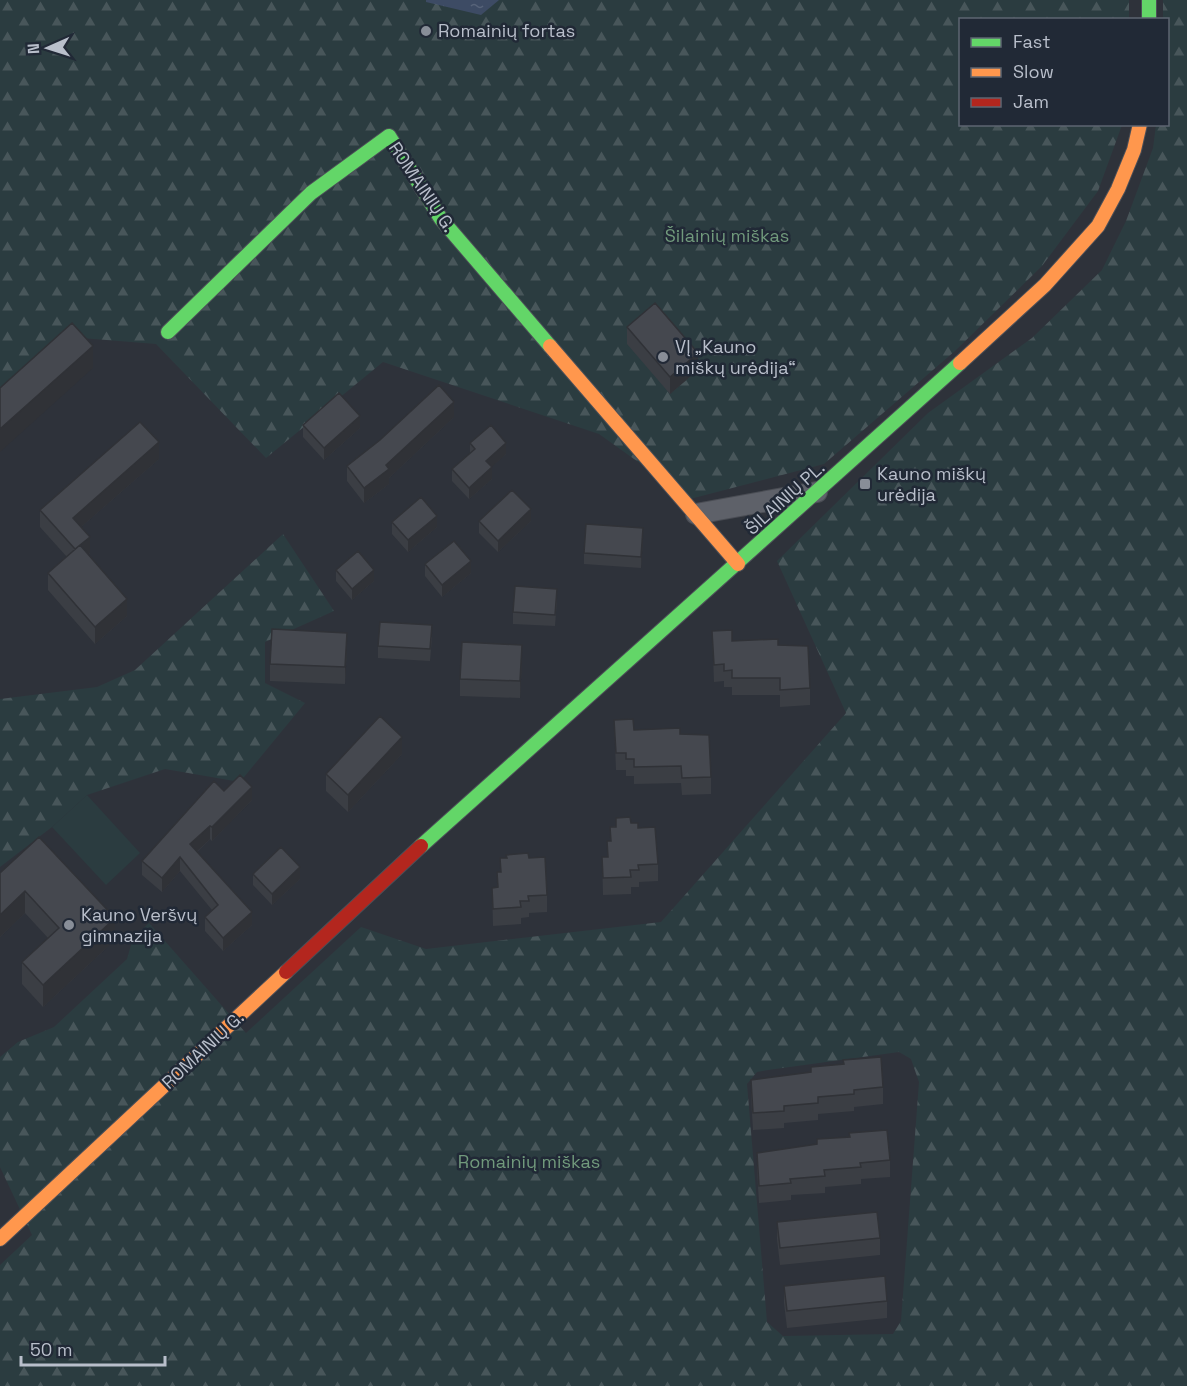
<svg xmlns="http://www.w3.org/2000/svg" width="1187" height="1386" viewBox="0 0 1187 1386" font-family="'Space Grotesk',sans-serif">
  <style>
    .forest { fill: url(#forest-firs); fill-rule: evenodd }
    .pitch { fill: #2b3c40 }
    .water { fill: url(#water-ripples) }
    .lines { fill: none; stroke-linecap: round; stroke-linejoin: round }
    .street-casing { stroke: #4a4d54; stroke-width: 22 }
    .fast-casing { stroke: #4c4f57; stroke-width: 16 }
    .slow-casing { stroke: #4c4f57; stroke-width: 16 }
    .jam-casing { stroke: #4c4f57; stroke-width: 16 }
    .street { stroke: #5e6169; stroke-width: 20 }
    .fast { stroke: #63d668; stroke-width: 14 }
    .slow { stroke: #ff974d; stroke-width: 14 }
    .jam { stroke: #b3261e; stroke-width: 14 }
    .wall { fill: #3b3e44 }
    .shaded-wall { fill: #303237 }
    .building { fill: #45484f; stroke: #303237; stroke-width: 1.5 }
    .poi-dot { fill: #888e98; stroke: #212936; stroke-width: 2 }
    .labels { text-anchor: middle; stroke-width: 5; stroke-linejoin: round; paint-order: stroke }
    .poi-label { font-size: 18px; fill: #b9bfcb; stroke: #212936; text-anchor: start }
    .street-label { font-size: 18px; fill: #b9bfcb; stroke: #212936 }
    .park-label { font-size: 18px; fill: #719a7c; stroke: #212936 }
  </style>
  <defs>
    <pattern id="forest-firs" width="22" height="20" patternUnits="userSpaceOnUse" patternTransform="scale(1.5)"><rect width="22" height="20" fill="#2b3c40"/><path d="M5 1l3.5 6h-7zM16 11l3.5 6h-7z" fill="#48565a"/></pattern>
    <pattern id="water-ripples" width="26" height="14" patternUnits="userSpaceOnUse" patternTransform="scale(1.5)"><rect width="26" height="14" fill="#3d4b64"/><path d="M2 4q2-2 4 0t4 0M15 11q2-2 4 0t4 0" fill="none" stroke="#576379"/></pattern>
  </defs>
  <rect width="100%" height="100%" fill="#2e323a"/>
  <path class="forest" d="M0,0H1129V19L960,20V124L1122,125L1098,191L1042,266L955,351L824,464L690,499L599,434L383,362L266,458L156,344L69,337L0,390Z
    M1163,0H1187V1386H0V1265L32,1235L0,1167V1057L18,1042L54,1027L127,959L133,938L149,923L246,1033L361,927L426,949L661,922L846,713L777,561L928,413L1032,338L1102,270L1126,221L1153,148L1156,125L1168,124V20L1163,19ZM899,1052L911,1059L919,1082L901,1321L893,1334L783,1336L767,1322L747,1084L757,1072L768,1070Z
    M283,534L334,611L265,642V683L305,703L240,782L165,769L87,795L52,827L0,867V699L97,687L135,670Z"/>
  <path class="pitch" d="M87,795L140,853L106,885L52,827Z"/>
  <path class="water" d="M426,0H499L481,15L426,2Z"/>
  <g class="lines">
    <defs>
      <path id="street" d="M696,514L817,492"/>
      <path id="fast" d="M1149,0V20
        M168,332L311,193L389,136L441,219L550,346
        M421,846L960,363"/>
      <path id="slow" d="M550,346L738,564
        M960,363L1045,285L1098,226L1118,189L1134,150L1140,124
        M0,1239L286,972"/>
      <path id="jam" d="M286,972L421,846"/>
    </defs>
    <use href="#street" class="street-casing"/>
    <use href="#fast" class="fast-casing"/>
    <use href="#slow" class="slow-casing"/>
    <use href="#jam" class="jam-casing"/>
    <use href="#street" class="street"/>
    <use href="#fast" class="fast"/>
    <use href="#slow" class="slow"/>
    <use href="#jam" class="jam"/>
  </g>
  <path class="wall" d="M627,327L698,370L670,394L627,344Z
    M454,417L389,478V484L364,503L347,481V466Z
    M303,425L360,428L324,460L303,437Z
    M470,443L506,454L491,467L492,479L469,499L452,481V469L470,453Z
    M159,459L81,527L90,553L88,555L127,616L95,644L48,590V573L67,557L40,527V510Z
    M479,521H531L498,552L479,533Z
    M392,522L437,527L408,552L392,534Z
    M643,540L641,568L584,564V553Z
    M425,564L471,573L442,597L425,576Z
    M336,570L374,581L352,600L336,581Z
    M557,600L555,626L513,624V612Z
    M712,631L732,641L778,645L810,688V705L780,707V695H732V687H724V681L714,682Z
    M432,637L430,661L378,658V646Z
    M347,650L345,684L270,681V664Z
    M522,662L520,698L460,696V679Z
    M614,720L634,730L680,734L711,777V794L682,795L681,783L634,784V776H626V770H616Z
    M402,754L348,812L326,791V774Z
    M224,791L252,800L212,841L210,839L197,852L252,925L223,951L205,931V917L212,910L180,871L162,892L142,875V861Z
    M631,823L638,828L658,864V881L639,882V887H631V894L603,895L602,857H607V841H610V827Z
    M500,858H529L547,895V912L529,913V917L521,918V924L493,926L492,888L497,887V872H500Z
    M0,873L115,940L43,1007L22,984V962L48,938L25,913L0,937Z
    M253,874L300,879L272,905L253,885Z
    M751,1080L883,1087V1104L854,1107V1111L818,1114V1120L784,1123V1128L753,1130L751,1097Z
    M817,1139L890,1160V1177L861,1179V1184L825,1187V1193L791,1195V1200L759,1203L757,1170V1153L817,1145Z
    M777,1222L880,1238V1255L780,1265L777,1239Z
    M784,1286L887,1301V1318L787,1328L784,1303Z"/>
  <path class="shaded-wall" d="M93,346V368L0,452V429Z
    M698,353V370L670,394V377Z
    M454,402V417L389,478V484L364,503V488L386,465Z
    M360,416V428L324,460V448Z
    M159,442V459L73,534V518Z
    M506,443V454L486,472V461Z
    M492,467V479L469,499V488Z
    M531,509V521L498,552V541Z
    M437,516V527L408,552V540Z
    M643,528V540L641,568V557Z
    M90,537V553L75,566V549Z
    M471,561V573L442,597V585Z
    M374,570V581L352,600V589Z
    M127,599V616L95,644V627Z
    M347,633V650L345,684V667Z
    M522,645V662L520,698V681Z
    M402,737V754L348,812V795Z
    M252,787V800L212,841V827Z
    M210,826V839L190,858V844Z
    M180,857V871L162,892V878Z
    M300,867V879L272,905V894Z
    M25,891V913L0,937V915Z
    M252,912V925L223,951V938Z
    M115,918V940L43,1007V985Z"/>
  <path class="building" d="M655,303L698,353L670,377L627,327Z
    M72,323L93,346L0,429V388Z
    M439,385L454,402L386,465L389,469L364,488L347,466L380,440Z
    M339,393L360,416L324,448L303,425Z
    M140,422L159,442L73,518L90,537L75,549L40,510Z
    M491,425L506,443L486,461L492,467L469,488L452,469L475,449L470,443Z
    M512,490L531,509L498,541L479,521Z
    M421,497L437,516L408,540L392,522Z
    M586,524L643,528L641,557L584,553Z
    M454,541L471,561L442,585L425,564Z
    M80,545L127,599L95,627L48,573Z
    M358,551L374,570L352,589L336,570Z
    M515,586L557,589L555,615L513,612Z
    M380,622L432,625L430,649L378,646Z
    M272,629L347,633L345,667L270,664Z
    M732,630V641L778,639V645L808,646L810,688L780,690V678H732V670L724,671V664L714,665L712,631Z
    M462,642L522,645L520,681L460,679Z
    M380,716L402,737L348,795L326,774Z
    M633,719L634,730L680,728V734L709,735L711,777L682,778L681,766L634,767V759H626V753H616L614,720Z
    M240,775L252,787L212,827L210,826L190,844L252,912L223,938L205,917L218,905L180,857L162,878L142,861L214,781L224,791Z
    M630,817L631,823H638V828L655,827L658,864L638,865L639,870H630L631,877L603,878L602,857H608L607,841H611L610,827H616V818Z
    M39,837L115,918L43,985L22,962L59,928L25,891L0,915V873Z
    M281,847L300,867L272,894L253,874Z
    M528,853L529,858L545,857L547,895L528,896L529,901H520L521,907L493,909L492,888L498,887L497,872H501L500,858H507L506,855Z
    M881,1057L883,1087L854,1090V1094L818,1097V1103L784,1106V1111L753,1113L751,1080L811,1072V1067L844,1064L843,1060Z
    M887,1130L890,1160L860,1163L861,1167L824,1170L825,1176L790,1179L791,1183L759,1186L757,1153L817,1144V1139L850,1137L849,1133Z
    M877,1212L880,1238L780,1248L777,1222Z
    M885,1276L887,1301L787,1311L784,1286Z"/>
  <g class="poi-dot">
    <circle cx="426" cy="31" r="6"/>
    <circle cx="663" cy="357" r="6"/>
    <rect x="859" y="478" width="12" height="12" rx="3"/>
    <circle cx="69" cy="925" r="6"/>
  </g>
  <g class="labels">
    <g class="poi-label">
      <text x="438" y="37">Romainių fortas</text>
      <text x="675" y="353">VĮ „Kauno<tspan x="675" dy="21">miškų urėdija“</tspan></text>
      <text x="877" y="480">Kauno miškų<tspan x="877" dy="21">urėdija</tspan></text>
      <text x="81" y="921">Kauno Veršvų<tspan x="81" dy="21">gimnazija</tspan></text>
    </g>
    <g class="street-label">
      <text transform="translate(422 187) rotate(56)" y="6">ROMAINIŲ G.</text>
      <text transform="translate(785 498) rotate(-42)" y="6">ŠILAINIŲ PL.</text>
      <text transform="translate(203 1050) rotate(-43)" y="6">ROMAINIŲ G.</text>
    </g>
    <g class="park-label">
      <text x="727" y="242">Šilainių miškas</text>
      <text x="529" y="1168">Romainių miškas</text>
    </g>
  </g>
  <rect x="959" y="18" width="210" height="108" fill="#212936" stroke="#5e6572" stroke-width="1.5"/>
  <rect x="971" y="38" width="30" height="9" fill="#63d668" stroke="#5e6572" stroke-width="1.5"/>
  <text x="1013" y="48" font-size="18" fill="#b9bfcb">Fast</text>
  <rect x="971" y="68" width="30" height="9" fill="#ff974d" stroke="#5e6572" stroke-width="1.5"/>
  <text x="1013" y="78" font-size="18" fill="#b9bfcb">Slow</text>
  <rect x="971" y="98" width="30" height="9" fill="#b3261e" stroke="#5e6572" stroke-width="1.5"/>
  <text x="1013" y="108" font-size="18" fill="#b9bfcb">Jam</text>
  <g transform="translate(48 48) rotate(267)" stroke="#212936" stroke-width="4.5" paint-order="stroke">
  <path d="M0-4.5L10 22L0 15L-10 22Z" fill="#b9bfcb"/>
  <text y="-9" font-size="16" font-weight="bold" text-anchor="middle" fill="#b9bfcb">N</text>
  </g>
  <path d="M21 1356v9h144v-9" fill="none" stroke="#b9bfcb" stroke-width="3"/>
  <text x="30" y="1356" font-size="18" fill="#b9bfcb" stroke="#212936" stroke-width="4.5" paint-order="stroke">50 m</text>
</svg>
